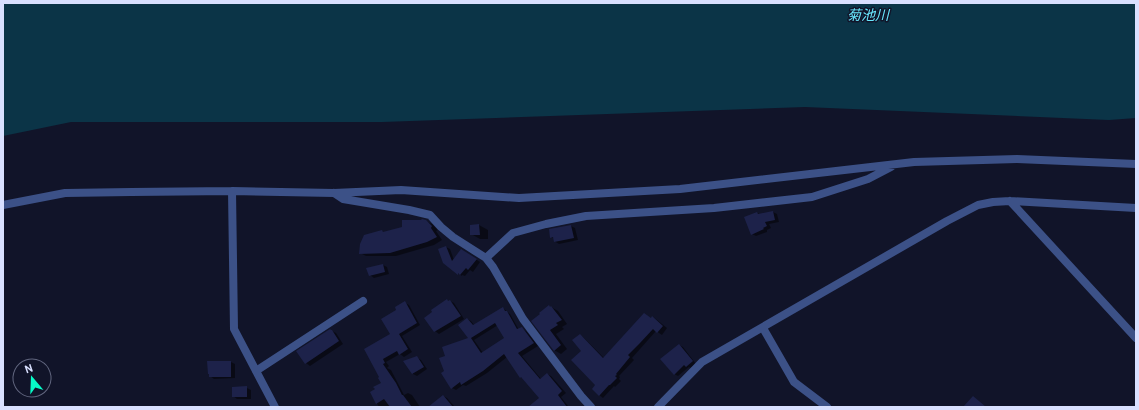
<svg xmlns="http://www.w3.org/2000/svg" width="1139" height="410" viewBox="0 0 1139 410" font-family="Overpass,'Noto Sans JP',sans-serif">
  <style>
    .water { fill: #0b3447 }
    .shadow { fill: #0007; fill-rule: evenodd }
    .building { fill: #1d224a; fill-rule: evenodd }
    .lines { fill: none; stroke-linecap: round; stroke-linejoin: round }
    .street { stroke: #3c5187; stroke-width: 8 }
    .labels { text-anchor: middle; stroke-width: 3; stroke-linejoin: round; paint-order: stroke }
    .water-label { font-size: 14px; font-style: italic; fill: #68e7fd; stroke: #111429 }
  </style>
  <rect width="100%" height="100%" fill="#111429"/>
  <path class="water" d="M3,3H1136V118L1109,120L805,107L382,122H71L3,136Z"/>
  <path class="shadow" d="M773,212L777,214L779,222L769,224L771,228L767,230V232L756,236L752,234L757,213L760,214Z
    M425,221L432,224L438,230L436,231L442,240L434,245L396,256H366L360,253L382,231L384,233Z
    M479,225L488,230V239H480L471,234V226Z
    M571,226L575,228L578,240L559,244L554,241V238L551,237L550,230Z
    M446,247L450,249L454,260L462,250L480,262L473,272L470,270L465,276L462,275V276L444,263Z
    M383,265L387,267L389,274L374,278L370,275Z
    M450,301L454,303L464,319L439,334L435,331L434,313Z
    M405,303L409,305L420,325L402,336L412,352L404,357L400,354L386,362L389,366L387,368L391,370L404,395L408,393L412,395L420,407H379L371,393L382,383L381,377L365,349L392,335L398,310Z
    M551,307L558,311L567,324L562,327L564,329L556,334L567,349L561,354L554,350L533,321Z
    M503,308L510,314L519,330L522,328L526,331L538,346L522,356L541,379L547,374L551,376L566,393L561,397L568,406L567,407H530L541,398L525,379L521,377L507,357L487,373L466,386L463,385L456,390L452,388L446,371L447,356L470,338L467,319L471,321L474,325ZM498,325L505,339L483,353L474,340Z
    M644,314L651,319L653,317L657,320L667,328L662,335L656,331L632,358L634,360L619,376L620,377L619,379L621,381L615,387L614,386L603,398L599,395L597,385L582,351L580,335L584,338L604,358Z
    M332,331L336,333L343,344L310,366L306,363L298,351Z
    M679,345L683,347L696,364L691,368L689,367L678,376L674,374Z
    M416,357L421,360L427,369L417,376L413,374L405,361Z
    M231,362L235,364V378L214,379L210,376Z
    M247,388L251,390V399H237L233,396Z
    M443,396L447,398L455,407H429Z"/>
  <path class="building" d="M773,211L775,220L765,222L767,226L763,228L764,229L751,235L744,217L757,212L758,214Z
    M422,219L426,220L432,226L431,228L437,237L427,242L390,253L359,254L360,244L364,235L382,230L383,232L402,227V220H421Z
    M479,224L480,235H470V225Z
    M571,225L574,238L554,242L553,237L550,238L549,229Z
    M446,246L452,261L461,249L477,259L468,270L466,268L460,275L458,273V275L443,263L438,249Z
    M383,264L385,272L369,276L366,268Z
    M447,299L448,301L450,300L461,316L434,332L424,318L432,312L431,310Z
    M405,301L417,323L399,334L408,349L399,355L397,351L383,359L385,363L383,364L396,383L402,395H403L412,407H390L384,399L376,404L370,392L375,389L373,387L381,383L378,378L379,377L364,349L390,334L381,319L396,310L395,307Z
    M549,305L550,307L551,306L562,320L556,323L558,325L550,330L561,345L554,351L531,321L540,314L539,313Z
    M503,307L505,311H507L517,329L522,327L534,343L518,353L540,379L547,373L562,391L558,395L567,407H528L539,398L521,377L520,378L504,354L483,371L461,385L460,382L451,389L441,373L444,371L439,358L445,356L442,347L468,338L458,325L467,318L473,325ZM495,323L504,338L481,353L471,338Z
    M644,313L651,318L652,316L663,326L657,333L653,329L640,343L628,355L630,357L616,374L617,375L615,376L617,378L610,385H609L599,396L592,389L595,385L571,360L581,351L572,340L580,334L603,358Z
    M330,329L331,330H332L339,341L305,364L296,351Z
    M679,344L693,361L686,367L684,365L674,375L660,359Z
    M417,356L424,367L412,374L403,361Z
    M207,361H231V377H209V374H208Z
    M247,386V397H232V387Z
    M443,395L453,407H428Z
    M973,396L986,407H963Z"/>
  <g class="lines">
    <path class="street" d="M232,191L234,329L275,407
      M334,193L343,199L409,210L430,215L441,227L453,237L486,258L493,267L523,319L581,396L591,407
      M1010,201L1136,338
      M3,205L65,193L131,192L232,191L334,193L401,190L519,198L680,189L914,162L1017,159L1136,164
      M486,258L513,233L546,224L586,216L714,208L812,197L868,179L891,167
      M763,328L794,382L827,407
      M256,371L363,301
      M658,407L702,362L947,221L978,205L993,202L1010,201L1136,208"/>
  </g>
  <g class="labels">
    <g class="water-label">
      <text x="868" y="20">菊池川</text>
    </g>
  </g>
  <rect width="1139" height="410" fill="none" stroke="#d9e0ff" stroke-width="8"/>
  <g transform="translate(32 378) rotate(341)"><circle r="19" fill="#111429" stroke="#61667f"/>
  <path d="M0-3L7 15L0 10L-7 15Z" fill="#07fcc8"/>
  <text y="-6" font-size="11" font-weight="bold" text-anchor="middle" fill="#d9e0ff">N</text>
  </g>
</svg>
